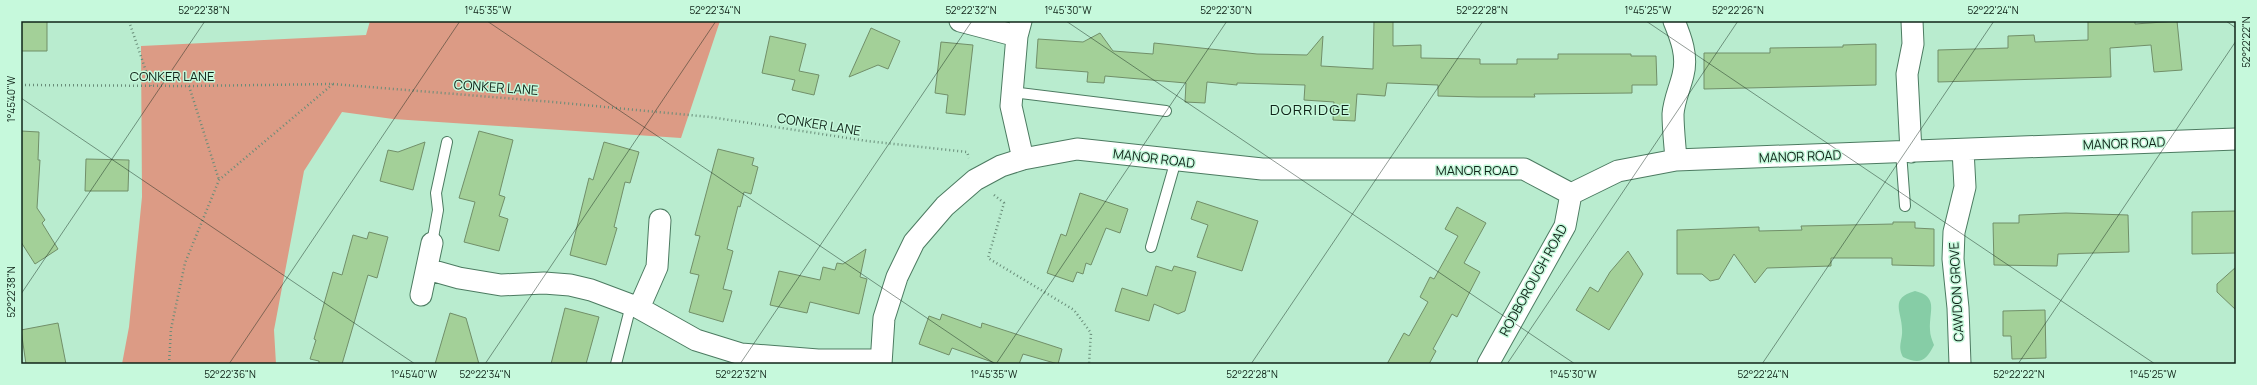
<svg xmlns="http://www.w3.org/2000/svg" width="2257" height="385" viewBox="0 0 2257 385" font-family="Manrope,sans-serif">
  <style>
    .green { fill: #dc9b85 }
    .water { fill: #86cda6 }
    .building { fill: #a3d098; stroke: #718f69 }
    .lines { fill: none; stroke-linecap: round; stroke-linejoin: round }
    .lane-casing { stroke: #4c7b61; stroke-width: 12 }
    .street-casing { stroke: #4c7b61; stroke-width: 23 }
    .path { stroke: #688c78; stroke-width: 2.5; stroke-dasharray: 1 3; stroke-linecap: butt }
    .lane { stroke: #fff; stroke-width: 10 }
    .street { stroke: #fff; stroke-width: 21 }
    .ticks { fill: none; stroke: #102419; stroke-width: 1; stroke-opacity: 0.45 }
    .labels { text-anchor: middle; stroke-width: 3; stroke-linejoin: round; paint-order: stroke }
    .street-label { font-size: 13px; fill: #102419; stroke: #c6f9dc }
    .quarter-label { font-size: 15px; letter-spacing: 1px; fill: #102419; stroke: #c6f9dc }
    .neatline { fill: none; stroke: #102419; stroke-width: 1.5 }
    .ticks-label { font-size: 10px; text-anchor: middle; fill: #102419 }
  </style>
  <rect width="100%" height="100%" fill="#b9eccf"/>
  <path class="green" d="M370,21H720L681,138L393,119L342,112L304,171L274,330L276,364H122L129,327L142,197L141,46L366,35Z"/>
  <path class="water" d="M1915,291C1939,297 1929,310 1930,330C1930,335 1932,340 1934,345C1926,361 1920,365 1903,357C1897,346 1903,340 1902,329C1902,312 1889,298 1915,291Z"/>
  <path class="building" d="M21,21H47V51H21Z
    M1374,21H1393V46L1421,45V58L1480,59V64H1517V59H1558V54H1631V56H1656L1657,85H1632V93L1534,94L1535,97H1478L1438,96V85L1387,83L1385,96L1357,94L1355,121L1333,120L1334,102L1304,100L1305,85L1237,83V85L1207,82L1205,103L1185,102L1186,83L1105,76L1104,83L1087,82L1088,72L1036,68L1038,39L1083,42L1100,33L1113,51L1153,54L1154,43L1257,54L1307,55L1323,36L1321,66L1373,69Z
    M2088,21H2135V24L2177,21L2182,70L2154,72L2151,45L2110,48L2111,77L1938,82V50L2008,48V36L2034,35L2035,42L2088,40Z
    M871,28L900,41L888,69L878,65L849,77Z
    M770,36L806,44L799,71L819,75L814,95L792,90L795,80L762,73Z
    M941,42L973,45L965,115L946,113L948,95L935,93Z
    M1876,44V85L1704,89V53H1770V48L1843,47V45Z
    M21,131L39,132L38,160H40L37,208L45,220L42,223L58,249L35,264L21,242Z
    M479,131L513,140L499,195L505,197L499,216L508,219L499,251L464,242L475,202L459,198Z
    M425,142L413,190L380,181L388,150L398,152Z
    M604,142L639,152L630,183L625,182L614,227L617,228L606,265L570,255L589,178L593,180Z
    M718,149L754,158L752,165L758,167L751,194L744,192L740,207L738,206L727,249L733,251L723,289L732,291L723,322L689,312L699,275L690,273L700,236L695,235Z
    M86,159L129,160L128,191H85Z
    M1080,193L1128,209L1120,233L1106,228L1091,265L1086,263L1083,274L1077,272L1073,282L1047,273L1061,234L1066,236Z
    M1197,201L1258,221L1242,271L1197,257L1208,225L1191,219Z
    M1457,207L1486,223L1464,263L1480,272L1457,317L1452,314L1433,349L1436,351L1429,364H1387L1404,333L1409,336L1428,302L1420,297L1430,277L1434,279L1458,236L1445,229Z
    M2236,211V253L2192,254V212Z
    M2066,213L2128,215L2129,252L2058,254L2057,266L1994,265L1993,223H2019V215Z
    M1893,222H1915V228L1934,229V266L1892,265V258H1831V266L1767,268L1755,283L1734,254L1719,279L1710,281L1702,274H1677V230L1759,227V231L1802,230L1801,226L1893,224Z
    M369,232L388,237L377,278L368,275L342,364H319V361L310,359L316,340L314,339L333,272L342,275L353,235L367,239Z
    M866,249L860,277L867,279L859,314L810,302L807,313L770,305L779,271L820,280L823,267L835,270L837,263L843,264Z
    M1628,251L1643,274L1609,330L1576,310L1590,287L1598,292L1610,272Z
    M1156,266L1172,271L1174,266L1196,272L1185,311L1178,314L1154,304L1149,321L1115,311L1122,288L1147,296Z
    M2236,267V310L2217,292V284Z
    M565,308L599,317L586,364H551Z
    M2045,310L2046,358L2012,359L2011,336H2003V311Z
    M450,313L466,318L479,364H435Z
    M942,314L981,328L982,323L1062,349L1058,364L1023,354L1019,364H998L952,348L949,355L919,344L929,316L940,320Z
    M58,323L66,364H26L21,330Z"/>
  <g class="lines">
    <defs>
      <path id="lane" d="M1012,92L1166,111
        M1901,152L1905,206
        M432,243L438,210L436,193L447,142
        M1151,247L1176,160
        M616,364L631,305"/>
      <path id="street" d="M960,21L1017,36
        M1021,21L1017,36L1011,106L1023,159
        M1674,21C1681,38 1688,56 1683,75C1680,88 1674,100 1673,114C1673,129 1675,145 1676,160
        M1911,152L1907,74L1913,44L1912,21
        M1571,194L1618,171L1676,160L2236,139
        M427,269L459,278L501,285L544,283L570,285L591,290L639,308L696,340L741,354L818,360H881
        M421,295L432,243
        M639,308L657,267L660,220
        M881,364L884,318L897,277L914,242L945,206L975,180L1001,166L1023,159L1077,149L1262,169H1524L1571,194
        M1488,364L1565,226L1571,194
        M1960,364L1958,308L1953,259L1954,232L1965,187L1963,150"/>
    </defs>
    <use href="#lane" class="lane-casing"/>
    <use href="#street" class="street-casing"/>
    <path class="path" d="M129,21L151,86
      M21,85L189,86L333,84L553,102L710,117L867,141L967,152L969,158
      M189,86L219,180
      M994,195L1004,203L988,258L1074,310L1091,333L1089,364
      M169,364L171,329L185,263L219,180L333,84"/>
    <use href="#lane" class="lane"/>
    <use href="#street" class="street"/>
  </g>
  <path class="ticks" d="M487,21L995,364M1066,21L1575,364M1646,21L2155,364M2226,21L2236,28M21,98L415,364M21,294L205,21M229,364L460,21M485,364L716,21M740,364L972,21M996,364L1227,21M1251,364L1483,21M1507,364L1738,21M1762,364L1994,21M2018,364L2236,41"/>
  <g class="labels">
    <g class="street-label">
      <text x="172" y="81">CONKER LANE</text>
      <text transform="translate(496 87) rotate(4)" y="5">CONKER LANE</text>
      <text transform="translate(819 124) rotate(9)" y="5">CONKER LANE</text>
      <text transform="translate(2124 143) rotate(-2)" y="5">MANOR ROAD</text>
      <text transform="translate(1800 156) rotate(-2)" y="5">MANOR ROAD</text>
      <text transform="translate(1154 158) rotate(7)" y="5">MANOR ROAD</text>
      <text x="1477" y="175">MANOR ROAD</text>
      <text transform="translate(1533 280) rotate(-61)" y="5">RODBOROUGH ROAD</text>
      <text transform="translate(1956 292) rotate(-93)" y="5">CAWDON GROVE</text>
    </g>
    <g class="quarter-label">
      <text x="1310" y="115">DORRIDGE</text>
    </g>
  </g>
  <rect width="2257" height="385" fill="none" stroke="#c6f9dc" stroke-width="44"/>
  <rect x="22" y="22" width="2213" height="341" class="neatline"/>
  <g class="ticks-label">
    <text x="204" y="14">52°22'38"N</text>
    <text x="488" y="14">1°45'35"W</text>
    <text x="715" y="14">52°22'34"N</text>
    <text x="971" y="14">52°22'32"N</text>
    <text x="1068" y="14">1°45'30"W</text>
    <text x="1226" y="14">52°22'30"N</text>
    <text x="1482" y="14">52°22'28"N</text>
    <text x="1648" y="14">1°45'25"W</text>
    <text x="1738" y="14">52°22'26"N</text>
    <text x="1993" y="14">52°22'24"N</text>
    <text transform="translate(2246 42) rotate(-90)" y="4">52°22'22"N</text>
    <text transform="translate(11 99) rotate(-90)" y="4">1°45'40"W</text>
    <text transform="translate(11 292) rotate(-90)" y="4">52°22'38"N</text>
    <text x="230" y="378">52°22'36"N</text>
    <text x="414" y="378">1°45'40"W</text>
    <text x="485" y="378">52°22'34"N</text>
    <text x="741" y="378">52°22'32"N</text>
    <text x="994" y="378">1°45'35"W</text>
    <text x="1252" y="378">52°22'28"N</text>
    <text x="1573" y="378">1°45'30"W</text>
    <text x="1763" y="378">52°22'24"N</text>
    <text x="2019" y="378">52°22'22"N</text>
    <text x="2153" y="378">1°45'25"W</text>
  </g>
</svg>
